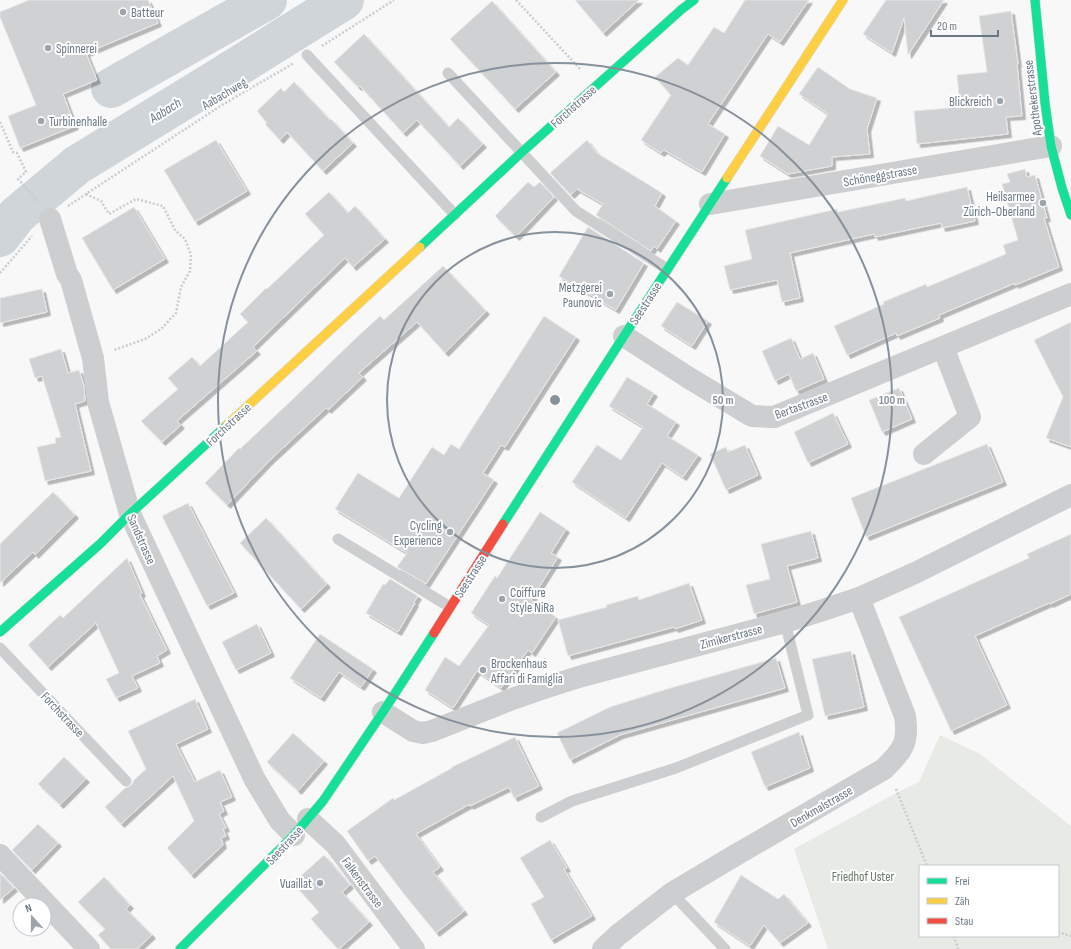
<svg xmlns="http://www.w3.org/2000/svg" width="1071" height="949" viewBox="0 0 1071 949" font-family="'Sofia Sans Condensed',sans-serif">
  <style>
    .green { fill: #e7eae5; fill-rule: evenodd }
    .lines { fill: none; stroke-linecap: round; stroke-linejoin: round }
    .river { stroke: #cfd5d9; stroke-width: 40 }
    .building { fill: #cfd1d2; stroke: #e8e8e8; filter: url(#shadow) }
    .fast-casing { stroke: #d5d6d7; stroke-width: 10 }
    .slow-casing { stroke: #d5d6d7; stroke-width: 10 }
    .jam-casing { stroke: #d5d6d7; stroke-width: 10 }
    .path { stroke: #cbcccd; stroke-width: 2.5; stroke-dasharray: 2 2; stroke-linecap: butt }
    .lane { stroke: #cdcecf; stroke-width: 11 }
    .street { stroke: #cdcecf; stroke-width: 22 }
    .fast { stroke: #16e098; stroke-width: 9 }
    .slow { stroke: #ffcf43; stroke-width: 9 }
    .jam { stroke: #f24e42; stroke-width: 9 }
    .ring { fill: none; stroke: #86919c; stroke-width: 2 }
    .poi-dot { fill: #9ca5ae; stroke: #fff; stroke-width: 1.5 }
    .labels { text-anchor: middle; stroke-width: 4; stroke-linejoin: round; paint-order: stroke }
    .poi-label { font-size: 13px; fill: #6a7886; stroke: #fff; text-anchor: start }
    .street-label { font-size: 13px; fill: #6a7886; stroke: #fff }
    .park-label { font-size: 13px; fill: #667965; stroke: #fff }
    .water-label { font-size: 14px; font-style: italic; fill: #667781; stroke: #fff }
    .centre { fill: #86919c; stroke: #fff; stroke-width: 2 }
    .ring-label { font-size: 12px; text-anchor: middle; font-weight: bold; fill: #86919c; stroke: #fff; stroke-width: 4; stroke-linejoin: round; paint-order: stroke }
  </style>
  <defs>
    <filter id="shadow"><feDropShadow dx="3.5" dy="3.5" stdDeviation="0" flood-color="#0004"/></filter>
  </defs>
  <rect width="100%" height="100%" fill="#f8f8f8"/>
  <path class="green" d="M940,735L980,754L1071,826V949H828L794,849L898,792L919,782ZM920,866H1058V936H920Z"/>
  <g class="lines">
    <path class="river" d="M111,88L267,0
      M0,237L17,215L77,165L216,80L344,0"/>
  </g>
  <path class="building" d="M29,0H148L158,23L86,53L97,80L63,94L75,126L20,148L8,116L36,105L0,17V12Z
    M575,0H639L603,33Z
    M745,0H809L780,42L768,34L708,124L725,134L702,172L664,150L661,153L641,140L671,95L655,77L678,58L688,65L714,27L724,33Z
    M886,0H944L908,55L904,18L892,53L863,34Z
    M492,1L556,72L515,109L450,39Z
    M1011,11L1018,64H1017L1022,116L1006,117L1008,134L917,144L914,111L960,107L957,75L987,72L979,16Z
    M364,34L449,127L458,118L483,144L460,166L417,120L403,133L360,86L358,87L334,62Z
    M818,67L850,89L877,98L867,129L870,154L832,157V166L788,174L760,156L778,126L809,145L828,114L799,94Z
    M294,82L330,120L331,119L353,143L323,171L287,132L280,140L265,124L267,123L257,111L281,88L284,92Z
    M216,140L247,191L195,222L164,170Z
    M587,140L597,153L662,193L655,206L676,221L657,249L654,246L651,251L596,215L603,204L577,189L571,195L550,173Z
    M1025,169L1027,177L1035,175L1047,218H1044L1059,267L1015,285V283L939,315L940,318L897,336L896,333L847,355L834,326L884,304L883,302L926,284L927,287L1006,254L1003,245L1018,240L1002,184L1010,182L1007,174Z
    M528,182L534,187L540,182L554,197L516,237L495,216Z
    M967,187L975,221L942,228L941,223L875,237L874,234L790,253L800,298L782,302L777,280L730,290L724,266L752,259L745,230L837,209L838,212L905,198L906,201Z
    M329,192L348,213L355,206L385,239L353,267L345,258L253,347L257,351L177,421L181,425L162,442L141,421L178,389L168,378L192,357L200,366L248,322L240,314L266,288L267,289L324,235L305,214Z
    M134,207L165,259L113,290L82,238Z
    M588,227L644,263L616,310L559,276Z
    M443,266L486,311L445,353L417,322L359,373L363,377L328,410L326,408L270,460L227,505L205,483L239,448L240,449L293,399L355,339L380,316L384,320Z
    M42,289L47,312L0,323V298Z
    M677,302L708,321L692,346L661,326Z
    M544,316L576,337L505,447L501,445L483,473L494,480L426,584L397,567L407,553L335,509L358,473L399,498L432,447L444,455L451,444L459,449Z
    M1071,322V447L1046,438L1063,397L1034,340Z
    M791,338L800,359L813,353L824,379L796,391L789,374L775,381L762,351Z
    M61,349L68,373L79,370L84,386L85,401L75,404L91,471L45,481L37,447L56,443L55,438L61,437L42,376L35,378L29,359Z
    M627,377L654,393L647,404L676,422L667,436L698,455L683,477L662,463L626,518L572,482L597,445L621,460L643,427L609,406Z
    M899,388L912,419L882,432L869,400Z
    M833,413L848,444L808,463L794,432Z
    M987,444L1003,482L866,537L851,498Z
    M745,445L758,475L726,490L710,454L726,447L728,452Z
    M53,492L75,515L35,555L33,552L0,583V544Z
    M188,503L234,593L207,606L162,516Z
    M540,512L566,529L551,553L558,557L531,600L556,617L532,653L528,650L501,688L477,671L453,708L425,690L445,657L459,666L489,625L471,613L495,576L497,578Z
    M266,518L327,584L301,609L240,543Z
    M811,531L818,558L787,566L797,602L754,614L746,585L770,579L761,544Z
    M1071,534V594L1050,604L1049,603L975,636L1007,705L951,731L899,617L1029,558L1027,554Z
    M127,558L142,593L140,595L167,650L157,656L160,663L132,676L138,688L116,698L106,679L119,673L96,623L48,667L28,645L60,615L63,618Z
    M390,579L418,596L414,602L415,603L398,632L366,613L383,584L385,585Z
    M689,583L702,620L675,629L674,627L568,656L558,620L607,607L606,605L638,596L639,600Z
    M257,624L271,653L236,670L222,642Z
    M320,634L373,669L361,687L339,672L321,698L290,678Z
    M851,651L864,707L825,716L812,659Z
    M776,658L785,688L620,735L570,760L557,733L610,707L667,689Z
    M195,699L208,729L176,744L195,782L220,770L232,797L220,802L224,811L219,814L226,828L223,829L226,836L221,838L223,845L191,875L167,848L194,821L173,776L121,824L105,807L125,788L130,786L133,783V781L146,769L128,731Z
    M799,732L810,768L765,787L751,752Z
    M293,733L324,761L298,791L267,762Z
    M515,737L539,786L514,798L509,787L470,806V804L416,834L440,867L433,872L464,911L436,933L404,894L375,856L368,861L347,831L393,798L394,800L452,768V767Z
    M64,757L86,779L60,805L38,784Z
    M38,824L58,843L32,870L12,850Z
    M550,840L567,868L564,869L592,916L551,940L531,904L544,897L520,858Z
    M324,855L350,885L342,892L369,922L339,949H338L311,919L319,912L293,883Z
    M0,873L14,888L0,900Z
    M741,875L778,899L784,894L808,923L780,943L764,925L750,946L714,922Z
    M104,877L130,905L126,909L152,935L137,949H111L98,935L105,929L78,902Z"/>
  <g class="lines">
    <defs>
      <path id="fast" d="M1035,0L1045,103L1051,146L1062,188L1071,215
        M420,247L521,153L682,9L694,0
        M503,524L624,336L727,178
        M0,632L100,544L130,514L227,425
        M180,949L294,835L323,801L383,712L434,633"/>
      <path id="slow" d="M727,178L843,0
        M227,425L420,247"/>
      <path id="jam" d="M434,633L503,524"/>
    </defs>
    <use href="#fast" class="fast-casing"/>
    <use href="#slow" class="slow-casing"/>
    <use href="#jam" class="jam-casing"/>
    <path class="path" d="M516,0L581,70
      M322,46L394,0
      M0,122L13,152L17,153L26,172L18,179L38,201
      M86,194L101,201L109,214L136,199L163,206L175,230L185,239L191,255L190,271L181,287L176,313L161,329L145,339L114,350
      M68,206L86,194L222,105L294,63
      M0,273L32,236
      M896,789L927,866
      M1058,932L1071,936
      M954,936L958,949"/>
    <path class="lane" d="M307,55L455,215
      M448,73L576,211L667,269
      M338,539L450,607
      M0,648L126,781
      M541,817L572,801L676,768L808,715L785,622
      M672,893L725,949"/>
    <path class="street" d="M710,204L1051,146
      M50,219L67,274L71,280L93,358L98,402L130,514L255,780L280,821L294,835
      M624,336L689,378L752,416L774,417L1071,294
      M924,454L970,417L943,347
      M383,712L413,731L423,733L432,731L515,698L547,687L582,676L785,622L820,611L859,598L915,573L1071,495
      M308,819L335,844L414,949
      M0,855L89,949
      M603,949L618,935L672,893L734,856L884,769C903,750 909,743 905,716L859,598"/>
    <use href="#fast" class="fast"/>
    <use href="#slow" class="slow"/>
    <use href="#jam" class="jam"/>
  </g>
  <g class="ring">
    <circle cx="555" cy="400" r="168"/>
    <circle cx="555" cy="400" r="337"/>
  </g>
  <g class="poi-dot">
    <circle cx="123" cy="12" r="4"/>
    <circle cx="48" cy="48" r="4"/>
    <circle cx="1000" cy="101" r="4"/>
    <circle cx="41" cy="121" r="4"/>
    <circle cx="1043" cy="203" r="4"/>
    <circle cx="610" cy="294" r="4"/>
    <circle cx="450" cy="532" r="4"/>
    <circle cx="502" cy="599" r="4"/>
    <circle cx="483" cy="670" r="4"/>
    <circle cx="320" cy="883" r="4"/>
  </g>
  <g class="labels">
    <g class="poi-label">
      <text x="131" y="17">Batteur</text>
      <text x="56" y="53">Spinnerei</text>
      <text x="992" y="106" text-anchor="end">Blickreich</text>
      <text x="49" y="126">Turbinenhalle</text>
      <text x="1035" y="201" text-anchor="end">Heilsarmee<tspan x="1035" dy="15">Zürich-Oberland</tspan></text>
      <text x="602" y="292" text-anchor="end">Metzgerei<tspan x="602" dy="15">Paunovic</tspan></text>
      <text x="442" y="530" text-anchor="end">Cycling<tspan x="442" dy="15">Experience</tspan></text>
      <text x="510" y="597">Coiffure<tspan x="510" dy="15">Style NiRa</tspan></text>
      <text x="491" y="668">Brockenhaus<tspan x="491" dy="15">Affari di Famiglia</tspan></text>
      <text x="312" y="888" text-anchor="end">Vuaillat</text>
    </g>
    <g class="street-label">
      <text transform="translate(224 93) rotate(-31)" y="5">Aabachweg</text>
      <text transform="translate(1032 98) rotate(-97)" y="5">Apothekerstrasse</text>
      <text transform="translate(573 106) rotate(-42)" y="5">Forchstrasse</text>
      <text transform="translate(880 175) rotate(-10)" y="5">Schöneggstrasse</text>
      <text transform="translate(645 303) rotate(-57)" y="5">Seestrasse</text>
      <text transform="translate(801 405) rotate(-20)" y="5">Bertastrasse</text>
      <text transform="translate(228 424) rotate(-43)" y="5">Forchstrasse</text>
      <text transform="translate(142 539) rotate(66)" y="5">Sandstrasse</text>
      <text transform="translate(470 576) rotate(-57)" y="5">Seestrasse</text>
      <text transform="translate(731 636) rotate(-15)" y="5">Zimikerstrasse</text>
      <text transform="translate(63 714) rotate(47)" y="5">Forchstrasse</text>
      <text transform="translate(821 806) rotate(-30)" y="5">Denkmalstrasse</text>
      <text transform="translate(284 845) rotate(-47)" y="5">Seestrasse</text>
      <text transform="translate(363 882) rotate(53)" y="5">Falkenstrasse</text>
    </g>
    <g class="park-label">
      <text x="863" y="881">Friedhof Uster</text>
    </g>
    <g class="water-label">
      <text transform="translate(165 110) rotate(-32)" y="5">Aabach</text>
    </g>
  </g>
  <circle cx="555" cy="400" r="6" class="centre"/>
  <g class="ring-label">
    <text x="723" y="404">50 m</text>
    <text x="892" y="404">100 m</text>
  </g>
  <rect x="919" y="865" width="140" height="72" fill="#ffffff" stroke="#c3c9cf"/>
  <rect x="927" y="878" width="20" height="6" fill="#16e098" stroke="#c3c9cf"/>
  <text x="955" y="885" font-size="12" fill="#6a7886">Frei</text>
  <rect x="927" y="898" width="20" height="6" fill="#ffcf43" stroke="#c3c9cf"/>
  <text x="955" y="905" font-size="12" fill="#6a7886">Zäh</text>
  <rect x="927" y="918" width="20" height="6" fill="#f24e42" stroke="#c3c9cf"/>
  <text x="955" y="925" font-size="12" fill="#6a7886">Stau</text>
  <g transform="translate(32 917) rotate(339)"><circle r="19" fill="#ffffff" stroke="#c3c9cf"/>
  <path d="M0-3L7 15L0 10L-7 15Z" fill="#9ca5ae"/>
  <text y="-6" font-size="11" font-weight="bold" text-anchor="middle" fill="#6a7886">N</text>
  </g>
  <path d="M931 30v6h67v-6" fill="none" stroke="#6a7886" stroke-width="2"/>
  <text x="937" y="30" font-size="12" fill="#6a7886" stroke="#ffffff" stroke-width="3" paint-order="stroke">20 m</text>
</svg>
